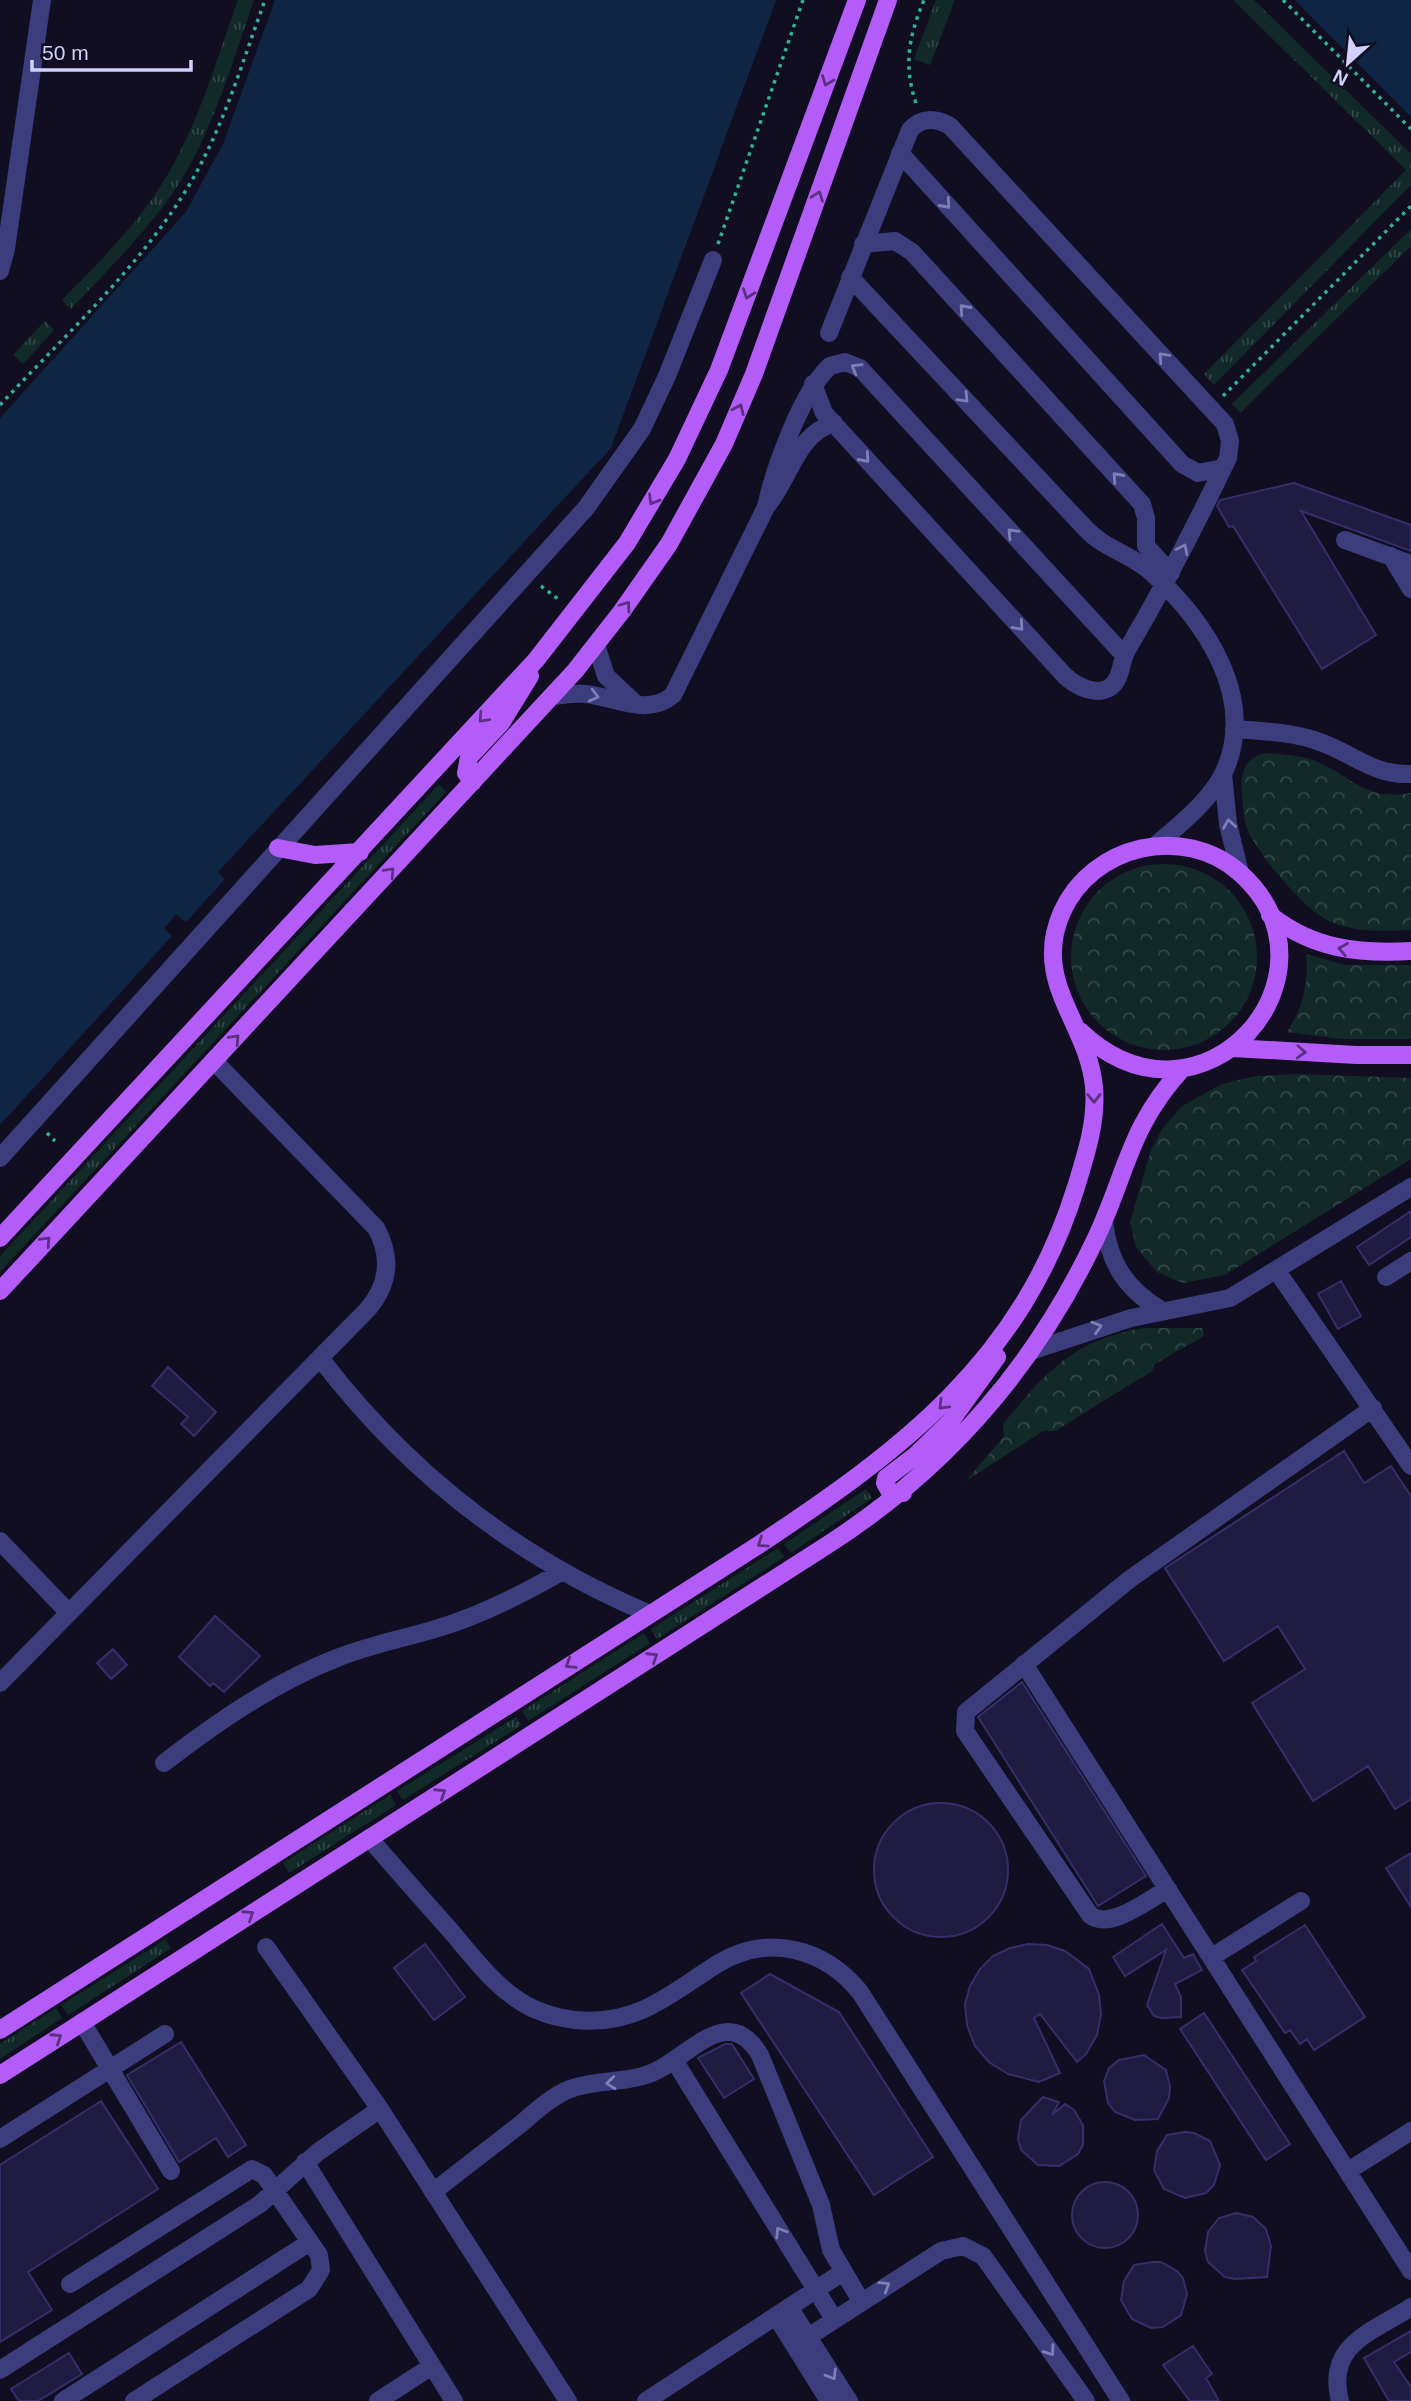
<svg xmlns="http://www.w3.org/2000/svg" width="1411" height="2401" viewBox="0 0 1411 2401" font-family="Helvetica,sans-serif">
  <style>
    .grass { fill: url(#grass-tufts) }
    .park { fill: url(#park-crowns) }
    .water { fill: #0e2644 }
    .building { fill: #201b40; stroke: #362e6b; stroke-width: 2 }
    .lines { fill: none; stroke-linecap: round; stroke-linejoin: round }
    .path { stroke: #33ad9e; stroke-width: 3.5; stroke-dasharray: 3.5 5; stroke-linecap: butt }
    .minor { stroke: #3b3d7d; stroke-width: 18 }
    .major { stroke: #b45cf8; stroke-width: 18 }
    .oneway { stroke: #5a3181 }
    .oneway2 { stroke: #7f7fb7 }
  </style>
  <defs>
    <pattern id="grass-tufts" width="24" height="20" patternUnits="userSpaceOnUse" patternTransform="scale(1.75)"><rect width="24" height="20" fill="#112a28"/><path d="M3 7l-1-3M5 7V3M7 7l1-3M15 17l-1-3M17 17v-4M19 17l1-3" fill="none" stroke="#334848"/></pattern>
    <pattern id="park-crowns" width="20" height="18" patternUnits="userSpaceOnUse" patternTransform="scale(1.75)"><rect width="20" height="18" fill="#112a28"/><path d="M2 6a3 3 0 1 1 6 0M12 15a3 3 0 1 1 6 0" fill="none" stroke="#334848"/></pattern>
  </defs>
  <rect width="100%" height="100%" fill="#100e20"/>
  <path class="grass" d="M238,0H254C233,60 215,124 182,179C152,227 110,267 71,309L62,300C94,267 128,234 154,196C195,137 214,67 238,0Z
    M936,0H955L930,65L914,59Z
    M1233,0H1254L1411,154V185L1214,385L1204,374L1406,170Z
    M1411,229V246L1240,413L1232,404Z
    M45,321L54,330L23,364L13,355Z
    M439,784L446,792L0,1272V1256Z
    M866,1489L872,1498L791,1553L784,1544Z
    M778,1548L784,1557L657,1639L651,1629Z
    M644,1633L650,1643L528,1721L522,1711Z
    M516,1717L522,1725L403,1800L397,1791Z
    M390,1795L396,1805L289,1873L283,1863Z
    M166,1939L170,1949L68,2015L61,2005Z
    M56,2008L62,2018L0,2059V2044Z"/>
  <path class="park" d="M1267,753C1283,755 1299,755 1315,761C1353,776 1363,801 1411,793V930C1382,931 1354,933 1327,920C1303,908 1258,854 1247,829C1243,817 1243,805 1242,792C1240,772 1245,757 1267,753Z
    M1071 957a93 93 0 1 1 186 0a93 93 0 1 1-186 0Z
    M1306,954L1345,965H1411V1039H1341L1287,1032C1303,1007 1309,983 1306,954Z
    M1297,1074L1411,1078V1159L1225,1275L1183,1283L1157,1272L1136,1247L1130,1222L1151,1150L1162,1129L1182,1106L1222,1084L1256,1076Z
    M1144,1328H1202L1204,1336L1155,1364L1152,1371L1055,1431H1043L966,1481L1004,1436L1003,1424C1046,1372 1074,1339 1144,1328Z"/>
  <path class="water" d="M275,0H776L611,448L218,872L225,879L186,922L176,914L164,929L172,936L0,1125V418L186,212L223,144Z
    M1295,0H1411V117Z"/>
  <path class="building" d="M1294,483L1411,525V551L1301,511L1376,635L1322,669L1233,526L1229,527L1217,506L1220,500Z
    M1411,1211V1237L1369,1265L1357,1247Z
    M1341,1281L1361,1316L1338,1329L1318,1294Z
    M168,1367L216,1412L194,1436L181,1424L188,1417L152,1386Z
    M1344,1451L1364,1483L1391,1466L1411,1496V1799L1395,1809L1368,1766L1313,1801L1252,1703L1305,1669L1278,1626L1224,1661L1165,1568Z
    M215,1616L260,1656L224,1692L213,1683L210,1686L179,1657Z
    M113,1649L127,1665L111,1679L97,1663Z
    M1022,1682L1146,1876L1098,1906L978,1717Z
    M874 1870a67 67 0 1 1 134 0a67 67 0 1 1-134 0Z
    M1411,1853V1907L1386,1868Z
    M1162,1924L1184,1958L1193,1954L1202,1970L1175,1984L1181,1997V2017L1161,2018L1154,2016L1147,2005L1166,1950L1125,1976L1113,1957Z
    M1305,1925L1365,2017L1314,2050L1307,2039L1300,2044L1290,2030L1285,2033L1242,1970L1256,1961L1254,1957Z
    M425,1944L465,1997L434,2020L394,1968Z
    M1028,1944L1047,1945L1065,1951L1089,1969L1099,1995L1101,2014L1097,2035L1086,2054L1077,2062L1040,2014L1034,2018L1060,2073L1039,2082L1008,2074L989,2062L975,2046L967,2025L965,2004L970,1986L980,1969L993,1956L1010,1948Z
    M770,1974L839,2012L933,2157L874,2195L741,1993Z
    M1204,2013L1290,2144L1266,2160L1180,2029Z
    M181,2042L246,2145L228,2157L216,2138L179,2162L127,2075Z
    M725,2044H732L754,2079L724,2098L698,2058Z
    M1144,2055L1166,2070L1170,2087L1169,2098L1158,2119L1135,2120L1115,2112L1108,2103L1104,2081L1109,2068L1119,2060Z
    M1043,2097L1059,2102L1052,2115L1065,2104L1074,2110L1083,2125V2145L1078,2154L1059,2166L1038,2165L1021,2150L1018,2139L1021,2120Z
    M101,2101L158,2189L28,2272L52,2310L0,2342V2165Z
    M1185,2132L1194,2133L1210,2141L1220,2165L1214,2185L1206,2193L1185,2198L1164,2189L1154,2170L1157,2151L1167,2135Z
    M1072 2215a33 33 0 1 1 66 0a33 33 0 1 1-66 0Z
    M1236,2213L1253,2217L1266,2229L1271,2246L1267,2277L1235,2279L1225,2277L1208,2262L1205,2251L1208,2232L1219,2218Z
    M1153,2262H1161L1177,2271L1183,2278L1187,2294L1181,2315L1163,2327L1151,2328L1132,2319L1121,2300L1124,2281L1134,2265Z
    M1411,2331V2352L1394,2362L1411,2387V2401H1389L1364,2358Z
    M1193,2346L1212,2374L1206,2378L1219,2401H1190L1163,2365Z
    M69,2353L82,2374L38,2401H19L11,2389Z"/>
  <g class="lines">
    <path class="path" d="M1283,0L1411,129
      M916,103C903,65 909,36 924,0
      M718,244L803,0
      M1223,396L1411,206
      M0,405C64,336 139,268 188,187C223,129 242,63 265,0
      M541,586L558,599
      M47,1133L55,1141"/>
    <path class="minor" d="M900,153L1182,464L1198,473L1223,468
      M863,244L895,241L912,252L1142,504L1146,518V546L1171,573
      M0,271L6,249L42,0
      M850,277C929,361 1007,445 1085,528C1104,549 1131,554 1151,572C1204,620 1258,697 1224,772C1211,800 1179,825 1156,845
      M813,384L824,413L1065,676C1076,686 1095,696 1109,688C1122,680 1120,662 1127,650C1164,587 1197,523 1228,458L1230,441L1225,424L950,126C936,118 921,117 910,130L829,333
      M766,507C774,469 802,391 830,366L845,362L860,368L1124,655
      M1345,540L1411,564
      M1391,556L1411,589
      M596,645L606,676L636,704
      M552,696C563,695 575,693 586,694C615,697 647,717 673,695L766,507C791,478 795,435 834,423
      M1234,729C1262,731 1293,732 1320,742C1352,753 1374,776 1411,774
      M1223,774L1228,824L1240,873
      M0,1158L586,508L642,429L667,376L713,260
      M1104,1222C1109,1263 1126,1289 1161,1310
      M1277,1271L1411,1466
      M1386,1277L1411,1261
      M1034,1350L1131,1318L1230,1298L1411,1187
      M320,1358C408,1473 516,1558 650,1614
      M0,1541L69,1613
      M1024,1664L1411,2271
      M0,1683L368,1309C389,1284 392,1257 376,1228L214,1061
      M164,1763C217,1722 275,1682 337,1658C369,1645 402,1639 435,1629C480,1616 521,1595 561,1572
      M369,1838C396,1869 423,1900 450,1930C475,1959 498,1992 534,2009C568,2024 608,2025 642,2010C670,1998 694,1978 719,1963C769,1933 825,1949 860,1992L1121,2401
      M1168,1889C1149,1899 1110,1931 1090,1915L965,1731L966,1712L1130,1579L1373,1408
      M266,1947L380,2109L568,2401
      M1212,1957L1301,1901
      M82,2022L171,2171
      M674,2060L834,2319
      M0,2139L165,2034
      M305,2162L454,2401
      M1348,2171L1411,2131
      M433,2192C463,2169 492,2146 522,2123C536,2111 552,2096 570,2089C598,2078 629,2085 658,2070C692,2053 729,2003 760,2055L821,2205L831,2250L861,2301
      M70,2284L252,2169L264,2175L319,2255L321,2270L309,2289L134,2401
      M789,2307L849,2401
      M776,2316L829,2401
      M808,2337L941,2251L963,2246L983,2256L1086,2401
      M0,2370L260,2204L318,2152L380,2109
      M63,2401L310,2242
      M378,2401L432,2366
      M646,2401L843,2272
      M1340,2401C1325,2344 1373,2332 1411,2307"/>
    <path class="major" d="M473,782L466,773L469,757L501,723L530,676
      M278,848L315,855L360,852
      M1270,915C1313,949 1358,954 1411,951
      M1233,1048L1356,1055H1411
      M0,1238L536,660L627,543L677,459L719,370L857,0
      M0,1291L575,671L622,611L669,544L724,444L754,374L888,0
      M903,1493L890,1492L885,1483L886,1478L915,1456L950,1422L997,1357
      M0,2030L757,1546C902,1450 1022,1361 1076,1187C1086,1154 1097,1122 1094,1087C1088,1022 1031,982 1062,912C1092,845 1183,823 1240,873C1352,973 1202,1147 1080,1031
      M0,2075L832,1542C950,1465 1036,1365 1096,1238C1127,1172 1129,1127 1182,1069"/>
  </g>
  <defs><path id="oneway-chevron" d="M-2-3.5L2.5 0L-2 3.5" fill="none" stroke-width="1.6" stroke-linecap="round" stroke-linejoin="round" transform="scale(1.75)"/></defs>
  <g class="oneway">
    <use href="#oneway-chevron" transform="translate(827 81) rotate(111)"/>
    <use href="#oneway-chevron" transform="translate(818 196) rotate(-70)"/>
    <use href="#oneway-chevron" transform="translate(748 294) rotate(110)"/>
    <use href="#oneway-chevron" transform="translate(739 409) rotate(-67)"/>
    <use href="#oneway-chevron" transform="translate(653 500) rotate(121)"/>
    <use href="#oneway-chevron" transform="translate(626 606) rotate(-54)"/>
    <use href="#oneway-chevron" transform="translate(483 718) rotate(133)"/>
    <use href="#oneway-chevron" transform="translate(390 872) rotate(-47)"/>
    <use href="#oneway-chevron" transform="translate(1343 949) rotate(-170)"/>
    <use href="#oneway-chevron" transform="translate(235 1039) rotate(-47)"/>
    <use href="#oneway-chevron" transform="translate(1301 1052) rotate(3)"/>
    <use href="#oneway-chevron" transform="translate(1094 1098) rotate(89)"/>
    <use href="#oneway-chevron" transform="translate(46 1241) rotate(-47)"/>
    <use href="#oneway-chevron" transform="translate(943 1405) rotate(135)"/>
    <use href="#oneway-chevron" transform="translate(762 1543) rotate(146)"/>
    <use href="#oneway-chevron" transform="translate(653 1657) rotate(-33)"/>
    <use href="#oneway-chevron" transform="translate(570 1664) rotate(148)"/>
    <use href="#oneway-chevron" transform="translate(441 1793) rotate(-33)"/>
    <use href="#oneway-chevron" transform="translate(249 1915) rotate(-33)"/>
    <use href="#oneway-chevron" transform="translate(57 2038) rotate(-33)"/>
  </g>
  <g class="oneway2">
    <use href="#oneway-chevron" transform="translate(946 204) rotate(48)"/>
    <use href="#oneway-chevron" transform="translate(964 309) rotate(-132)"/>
    <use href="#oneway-chevron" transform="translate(1163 357) rotate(-133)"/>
    <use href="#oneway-chevron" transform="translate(856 368) rotate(-149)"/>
    <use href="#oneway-chevron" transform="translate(964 398) rotate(47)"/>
    <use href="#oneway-chevron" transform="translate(865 458) rotate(48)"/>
    <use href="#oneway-chevron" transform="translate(1117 477) rotate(-132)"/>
    <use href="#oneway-chevron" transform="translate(1012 533) rotate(-133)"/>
    <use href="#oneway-chevron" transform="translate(1183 549) rotate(-64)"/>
    <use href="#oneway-chevron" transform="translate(1019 626) rotate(48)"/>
    <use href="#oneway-chevron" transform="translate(594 696) rotate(14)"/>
    <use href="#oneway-chevron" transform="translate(1229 824) rotate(-99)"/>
    <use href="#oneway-chevron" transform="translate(1097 1327) rotate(-17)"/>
    <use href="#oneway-chevron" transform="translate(611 2083) rotate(175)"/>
    <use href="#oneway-chevron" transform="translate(780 2232) rotate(-122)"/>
    <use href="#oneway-chevron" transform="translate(885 2286) rotate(-32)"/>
    <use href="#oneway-chevron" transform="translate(1050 2351) rotate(55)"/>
    <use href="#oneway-chevron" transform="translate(832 2375) rotate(58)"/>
  </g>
  <g transform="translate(1348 63) rotate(207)" stroke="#100e20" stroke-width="5" paint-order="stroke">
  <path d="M0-5L12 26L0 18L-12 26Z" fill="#d2d0fd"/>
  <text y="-10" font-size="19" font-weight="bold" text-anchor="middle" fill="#d2d0fd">N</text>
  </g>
  <path d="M32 60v10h159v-10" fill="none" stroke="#d2d0fd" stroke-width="3.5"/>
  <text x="42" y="60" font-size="21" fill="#d2d0fd" stroke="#100e20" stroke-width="5" paint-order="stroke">50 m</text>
</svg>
